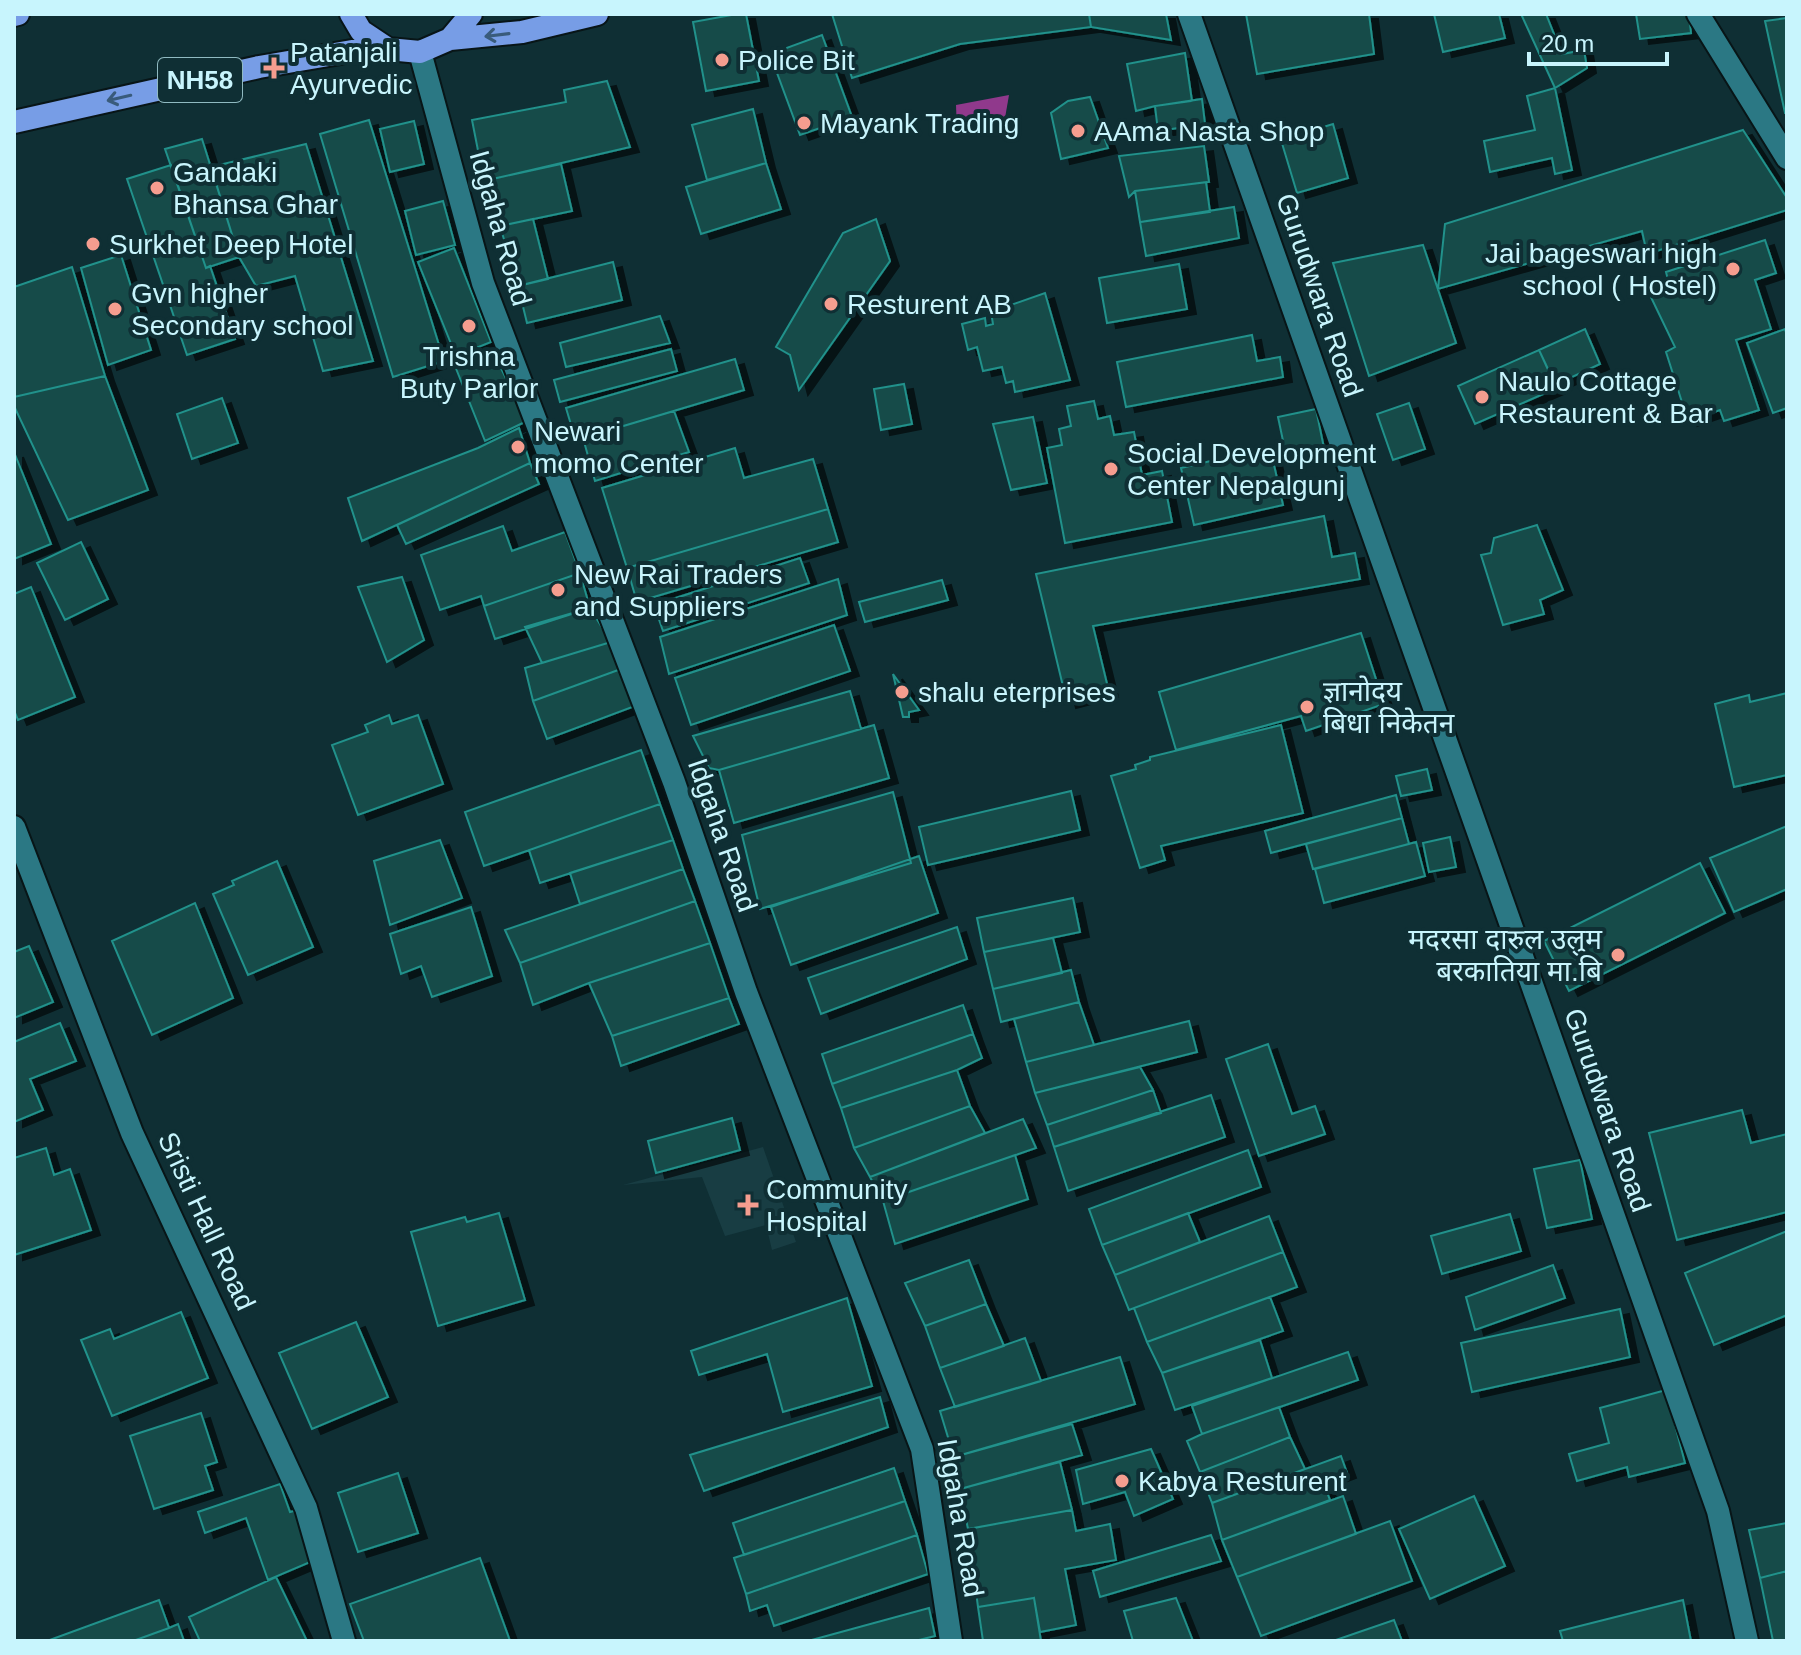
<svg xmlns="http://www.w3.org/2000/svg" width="1801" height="1655" viewBox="0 0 1801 1655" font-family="Helvetica,'Noto Sans Devanagari',sans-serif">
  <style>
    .built { fill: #183d43 }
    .water { fill: #90398c }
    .building { fill: #134c48; stroke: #21918b; stroke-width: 2; filter: url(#shadow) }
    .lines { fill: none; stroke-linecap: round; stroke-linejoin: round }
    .minor-casing { stroke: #081517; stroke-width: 26 }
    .tertiary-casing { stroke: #081517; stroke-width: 26 }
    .trunk-casing { stroke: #081517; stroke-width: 26 }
    .minor { stroke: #2b7884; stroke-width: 22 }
    .tertiary { stroke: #2b7884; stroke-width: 22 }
    .trunk { stroke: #779de6; stroke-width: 22 }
    .oneway { stroke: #395b7b }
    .poi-dot { fill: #f59d8f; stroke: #0f2f34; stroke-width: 3 }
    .labels { text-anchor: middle; stroke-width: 8; stroke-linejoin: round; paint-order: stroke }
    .shield { fill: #0f2f34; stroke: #90bac1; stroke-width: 2 }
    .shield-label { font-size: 26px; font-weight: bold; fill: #c8f5fd }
    .poi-label { font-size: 28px; fill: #c8f5fd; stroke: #0f2f34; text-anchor: start }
    .street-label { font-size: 28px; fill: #c8f5fd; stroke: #0f2f34 }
  </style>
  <defs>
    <filter id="shadow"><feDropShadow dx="9" dy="5" stdDeviation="0" flood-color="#0009"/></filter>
  </defs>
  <rect width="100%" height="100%" fill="#0f2f34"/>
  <path class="built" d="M763,1147L796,1242L772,1250L766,1225L725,1236L702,1177L623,1185Z"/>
  <path class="water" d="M1009,95L1005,118L957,132L956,105Z"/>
  <path class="building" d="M737,14H746L759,81L706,91L693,22Z
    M832,14H1089L1091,27L960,44L852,78Z
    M1089,14H1166L1171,40L1091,27Z
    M1246,14H1369L1374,54L1257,74Z
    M1434,14H1499L1505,38L1443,52Z
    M1521,14H1546L1562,54L1584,50L1587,68L1555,88Z
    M1636,14H1689L1691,33L1640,39Z
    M1787,18V113H1785L1765,21Z
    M822,35L852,117L800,135L770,54Z
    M1185,53L1192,101L1155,106L1136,111L1127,64Z
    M607,81L630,147L484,181L472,120L566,102L564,90Z
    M1555,88L1572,170L1555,174L1552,158L1490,172L1484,141L1535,130L1527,96Z
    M1090,97L1108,148L1061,159L1051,113L1068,101Z
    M1202,99L1205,124L1158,131L1155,106Z
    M753,109L766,163L707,180L692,125Z
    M369,120L444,361L393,377L320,134Z
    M414,121L424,164L390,172L380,129Z
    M1333,124L1348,178L1297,193L1281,140Z
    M1743,130L1787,198V210L1647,254L1642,231L1438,289L1445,224Z
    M202,139L239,257L206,268L165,149Z
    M306,144L373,361L323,371L295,276L256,286L239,257L211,167Z
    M1204,146L1209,182L1135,191L1129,197L1119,156Z
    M766,163L781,209L701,234L686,187Z
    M561,164L572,211L500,226L492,179Z
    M171,165L206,268L210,266L235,339L187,355L127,179Z
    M1206,182L1210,212L1140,222L1135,191Z
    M443,201L455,245L416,255L405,211Z
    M1234,207L1239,238L1146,256L1140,222Z
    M533,219L548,279L518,286L500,226Z
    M876,219L890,261L799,390L790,355L776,347L843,233Z
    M1765,240L1776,273L1755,280L1771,329L1736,340L1759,410L1724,421L1720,410L1688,421L1666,352L1675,347L1648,291L1669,284L1666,272Z
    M1423,245L1456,343L1369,376L1333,263Z
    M454,248L491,342L456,356L418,262Z
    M121,255L151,350L108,365L81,268Z
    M613,262L622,300L527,323L518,286Z
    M1179,264L1187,309L1107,323L1099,278Z
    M72,267L105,376L14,397V287Z
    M1045,293L1070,380L1015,392L1013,381L1006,383L1002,367L983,371L977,347L968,350L962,324L985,318L986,326L993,324L991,312Z
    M660,316L670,343L566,367L560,343Z
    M1585,329L1600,364L1555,385L1539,350Z
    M1785,329L1787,336V408L1773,413L1747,343Z
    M1252,335L1257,361L1280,357L1283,377L1126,407L1117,362Z
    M671,349L677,371L560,402L554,380Z
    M492,350L527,421L485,441L453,361Z
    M1539,350L1557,388L1475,424L1458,386Z
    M735,359L744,390L583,438H575L566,408Z
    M105,376L148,490L68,520L14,406V397Z
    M904,384L912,424L881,430L874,389Z
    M222,398L238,443L192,459L177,414Z
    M1094,401L1098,419L1110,416L1114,435L1134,432L1142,475L1162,471L1172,522L1065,543L1047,448L1062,445L1059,429L1071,426L1067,406Z
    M1409,403L1425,449L1393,460L1377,414Z
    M1316,409L1324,448L1286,455L1278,417Z
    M674,411L689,452L595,481L583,438Z
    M1033,417L1047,483L1011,490L993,424Z
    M519,428L530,463L362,541L348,498L478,448Z
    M1270,447L1283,505L1194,525L1181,468Z
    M735,448L744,478L813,459L828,509L627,568L602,488Z
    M14,452L51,544L14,559Z
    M530,463L539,484L406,544L397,525Z
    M828,509L838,542L637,602L627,568Z
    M1324,516L1332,557L1355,553L1360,579L1093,626L1109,692L1067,703L1036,574Z
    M1537,525L1563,590L1540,600L1544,614L1503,625L1481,555L1491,553L1494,538Z
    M503,526L512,551L565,532L580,573L484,606L481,596L440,610L421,555Z
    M81,542L108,599L65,620L37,563Z
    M800,558L809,583L663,631L654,605Z
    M580,573L590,608L495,639L484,606Z
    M402,577L424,640L387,662L358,587Z
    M838,579L847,615L669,674L660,637Z
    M942,580L948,600L865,622L859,602Z
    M31,587L75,697L18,720L14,710V594Z
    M590,608L611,642L542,663L525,627Z
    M834,625L850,671L691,725L675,678Z
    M1361,633L1384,704L1306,731L1301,716L1176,750L1159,692Z
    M611,642L621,669L533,701L525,668Z
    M621,669L635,706L547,739L533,701Z
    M893,674L919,710L909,712V717H903Z
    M850,691L861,729L719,770L709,768L693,736Z
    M1787,693V775L1734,787L1715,704L1749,695L1750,702Z
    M389,715L392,724L418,715L443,784L358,815L332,745L368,732L365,725Z
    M874,725L889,778L734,823L719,770Z
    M1281,725L1303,813L1161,846L1165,860L1140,868L1111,776L1136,769L1135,765L1150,760V757Z
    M641,750L660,804L484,866L465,812Z
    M1427,769L1432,790L1401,796L1396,776Z
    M1071,791L1080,830L928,865L919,827Z
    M893,792L911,863L760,909L742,835Z
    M1396,795L1402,818L1271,853L1265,831Z
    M660,804L673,840L540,883L529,850Z
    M1402,818L1409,844L1313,869L1306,844Z
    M1787,826V889L1734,912L1710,858Z
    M1450,837L1456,867L1429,872L1423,843Z
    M440,840L462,898L390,925L374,861Z
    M673,840L683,869L580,904L570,873Z
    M1416,842L1425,876L1324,903L1315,869Z
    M919,856L938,913L791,965L771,907Z
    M277,861L313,947L248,975L213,894L234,885L232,881Z
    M1700,863L1725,913L1569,991L1544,941Z
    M683,869L695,901L520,963L505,930Z
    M1073,898L1080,932L984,952L977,918Z
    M695,901L710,943L589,983L533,1005L520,963Z
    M195,903L233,998L152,1035L112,941Z
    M471,907L492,976L432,997L421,966L401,974L390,934Z
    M957,927L967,959L821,1014L808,978Z
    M1053,938L1062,973L993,989L984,952Z
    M710,943L729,998L612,1036L589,983Z
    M29,946L53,1002L14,1018V952Z
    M1071,970L1079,1002L1001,1022L993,989Z
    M729,998L739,1024L621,1066L612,1036Z
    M1079,1002L1094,1045L1026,1062L1014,1019Z
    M963,1005L973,1034L832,1084L822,1054Z
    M1189,1021L1197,1052L1035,1093L1026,1062Z
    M60,1023L76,1061L30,1079L43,1110L14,1122V1042Z
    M973,1034L982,1058L957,1070L841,1108L832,1084Z
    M1268,1044L1292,1114L1315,1106L1325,1134L1259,1156L1226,1059Z
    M1140,1067L1153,1090L1047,1125L1035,1093Z
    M957,1070L970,1106L854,1148L841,1108Z
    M1153,1090L1161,1113L1054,1147L1047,1125Z
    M1211,1095L1225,1137L1068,1191L1054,1147Z
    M970,1106L985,1133L870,1177L854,1148Z
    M1742,1110L1751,1143L1787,1134V1212L1677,1240L1649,1133Z
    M732,1118L740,1150L656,1173L648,1141Z
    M1023,1119L1036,1148L883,1201L870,1177Z
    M46,1148L54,1175L70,1169L91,1230L14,1255V1158Z
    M1248,1150L1261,1187L1102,1245L1089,1209Z
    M1015,1155L1028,1199L895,1244L883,1201Z
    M1580,1160L1592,1219L1547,1228L1534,1169Z
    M499,1213L525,1300L438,1326L411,1232L465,1217L467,1222Z
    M1188,1213L1200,1242L1115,1275L1102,1245Z
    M1510,1214L1521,1251L1442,1274L1431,1236Z
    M1269,1216L1283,1252L1129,1310L1115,1275Z
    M1787,1231V1315L1714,1345L1685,1273Z
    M1283,1252L1297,1287L1147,1342L1134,1308Z
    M969,1260L986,1304L925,1326L905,1283Z
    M1553,1265L1565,1298L1475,1330L1466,1297Z
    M1270,1297L1283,1331L1162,1373L1147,1342Z
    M847,1298L872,1386L783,1412L767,1354L699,1375L691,1351Z
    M986,1304L1004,1346L940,1368L925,1326Z
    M1620,1309L1630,1357L1472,1392L1461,1343Z
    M181,1312L208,1378L112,1416L81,1340L110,1329L114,1339Z
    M356,1322L388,1397L312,1429L279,1353Z
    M1025,1338L1041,1381L955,1407L940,1368Z
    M1260,1340L1272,1378L1175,1410L1162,1373Z
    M1348,1352L1358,1380L1202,1434L1192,1406Z
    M1120,1357L1135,1404L954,1457L940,1411Z
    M1666,1390L1685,1463L1629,1477L1627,1467L1577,1481L1569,1454L1609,1443L1600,1408Z
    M880,1397L888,1427L704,1491L690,1455Z
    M1279,1407L1290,1437L1200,1472L1187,1441L1202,1434Z
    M201,1413L217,1462L205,1466L213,1490L154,1509L130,1436Z
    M1072,1424L1082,1455L960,1489L954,1457Z
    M1290,1437L1305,1469L1212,1503L1200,1472Z
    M1151,1449L1173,1499L1134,1516L1125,1492L1083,1504L1076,1470Z
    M1341,1456L1347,1473L1323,1482L1330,1500L1222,1540L1212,1503Z
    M1060,1462L1072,1510L968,1529L960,1489Z
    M894,1468L905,1501L744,1555L733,1523Z
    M398,1473L418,1533L358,1552L338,1493Z
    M280,1484L290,1512L298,1510L315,1560L268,1580L246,1518L205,1533L198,1512Z
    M1343,1496L1356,1534L1237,1577L1222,1540Z
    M1474,1496L1505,1566L1430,1599L1399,1529Z
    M905,1501L917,1535L746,1594L734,1558Z
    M1072,1510L1076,1531L1110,1524L1116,1560L1065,1569L1076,1625L1040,1632L1034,1598L978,1607L968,1529Z
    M1390,1521L1412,1581L1261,1636L1237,1577Z
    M1787,1523V1571L1760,1578L1749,1530Z
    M917,1535L928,1574L774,1626L767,1605L750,1611L746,1594Z
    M1211,1535L1221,1561L1100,1597L1093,1571Z
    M480,1558L510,1641H364L350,1604Z
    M1787,1571V1641H1773L1760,1578Z
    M276,1577L307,1641H200L189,1617Z
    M1034,1598L1041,1641H983L978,1607Z
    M1176,1598L1193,1641H1133L1124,1611Z
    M159,1600L169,1628L133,1641H47Z
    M1683,1600L1691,1641H1563L1560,1631Z
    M929,1608L935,1636L915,1641H808Z
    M1394,1620L1402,1641H1333Z
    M178,1624L184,1641H133L169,1628Z"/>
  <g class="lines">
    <defs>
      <path id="minor" d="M1189,14L1718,1511L1747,1641
        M1698,14L1787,158
        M14,827L132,1133L306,1508L344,1641"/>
      <path id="tertiary" d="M420,52L483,283L674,782L746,992L922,1449L951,1641"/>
      <path id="trunk" d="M351,14L361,31L388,49L420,52L450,39L471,14
        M14,15L18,14
        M450,39L522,32L597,14
        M14,122L259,67L352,51L388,49"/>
    </defs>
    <use href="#minor" class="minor-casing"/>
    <use href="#tertiary" class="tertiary-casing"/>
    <use href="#trunk" class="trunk-casing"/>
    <use href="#minor" class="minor"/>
    <use href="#tertiary" class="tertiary"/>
    <use href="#trunk" class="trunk"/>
  </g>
  <defs><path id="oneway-shaft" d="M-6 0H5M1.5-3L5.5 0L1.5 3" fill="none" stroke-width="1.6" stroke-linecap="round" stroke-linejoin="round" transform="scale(2)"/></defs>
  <g class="oneway">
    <use href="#oneway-shaft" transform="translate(497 35) rotate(173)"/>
    <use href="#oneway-shaft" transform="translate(119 98) rotate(167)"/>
  </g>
  <g class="poi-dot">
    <circle cx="722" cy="60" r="8"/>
    <path d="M270 56h8v8h8v8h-8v8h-8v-8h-8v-8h8z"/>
    <circle cx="804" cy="123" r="8"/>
    <circle cx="1078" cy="131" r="8"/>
    <circle cx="157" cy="188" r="8"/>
    <circle cx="93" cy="244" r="8"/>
    <circle cx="1733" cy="269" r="8"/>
    <circle cx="831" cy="304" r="8"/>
    <circle cx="115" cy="309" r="8"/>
    <circle cx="469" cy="326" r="8"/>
    <circle cx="1482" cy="397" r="8"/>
    <circle cx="518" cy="447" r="8"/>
    <circle cx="1111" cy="469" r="8"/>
    <circle cx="558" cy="590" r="8"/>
    <circle cx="902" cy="692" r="8"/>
    <circle cx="1307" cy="707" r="8"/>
    <circle cx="1618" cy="955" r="8"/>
    <path d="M744 1193h8v8h8v8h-8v8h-8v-8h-8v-8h8z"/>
    <circle cx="1122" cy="1481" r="8"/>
  </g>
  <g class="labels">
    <rect class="shield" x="158" y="58" width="84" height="44" rx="6"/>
    <g class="shield-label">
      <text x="200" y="89">NH58</text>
    </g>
    <g class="poi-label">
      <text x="290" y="62">Patanjali<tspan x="290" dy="32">Ayurvedic</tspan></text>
      <text x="738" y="70">Police Bit</text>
      <text x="820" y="133">Mayank Trading</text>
      <text x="1094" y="141">AAma Nasta Shop</text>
      <text x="173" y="182">Gandaki<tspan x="173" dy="32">Bhansa Ghar</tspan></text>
      <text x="109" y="254">Surkhet Deep Hotel</text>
      <text x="1717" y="263" text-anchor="end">Jai bageswari high<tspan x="1717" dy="32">school ( Hostel)</tspan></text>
      <text x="131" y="303">Gvn higher<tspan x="131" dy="32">Secondary school</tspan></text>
      <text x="847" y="314">Resturent AB</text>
      <text x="469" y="366" text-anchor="middle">Trishna<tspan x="469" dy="32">Buty Parlor</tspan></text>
      <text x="1498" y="391">Naulo Cottage<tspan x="1498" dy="32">Restaurent &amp; Bar</tspan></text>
      <text x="534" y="441">Newari<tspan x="534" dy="32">momo Center</tspan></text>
      <text x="1127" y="463">Social Development<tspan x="1127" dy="32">Center Nepalgunj</tspan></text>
      <text x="574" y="584">New Rai Traders<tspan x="574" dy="32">and Suppliers</tspan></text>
      <text x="1323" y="701">ज्ञानाेदय<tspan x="1323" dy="32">बिधा निकेतन</tspan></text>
      <text x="918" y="702">shalu eterprises</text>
      <text x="1602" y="949" text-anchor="end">मदरसा दारुल उलुम<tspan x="1602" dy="32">बरकातिया मा.बि</tspan></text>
      <text x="766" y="1199">Community<tspan x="766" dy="32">Hospital</tspan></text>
      <text x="1138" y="1491">Kabya Resturent</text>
    </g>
    <g class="street-label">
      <text transform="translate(501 228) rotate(74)" y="10">Idgaha Road</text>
      <text transform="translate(1320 295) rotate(71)" y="10">Gurudwara Road</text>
      <text transform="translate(723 835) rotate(71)" y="10">Idgaha Road</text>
      <text transform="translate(1608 1110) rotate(71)" y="10">Gurudwara Road</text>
      <text transform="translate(207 1221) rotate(65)" y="10">Sristi Hall Road</text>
      <text transform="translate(961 1518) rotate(80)" y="10">Idgaha Road</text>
    </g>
  </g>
  <rect width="1801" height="1655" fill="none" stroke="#c8f5fd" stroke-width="32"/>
  <path d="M1529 52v12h138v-12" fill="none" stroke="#c8f5fd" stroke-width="4"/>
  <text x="1541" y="52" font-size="24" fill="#c8f5fd" stroke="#0f2f34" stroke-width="6" paint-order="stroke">20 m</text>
</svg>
